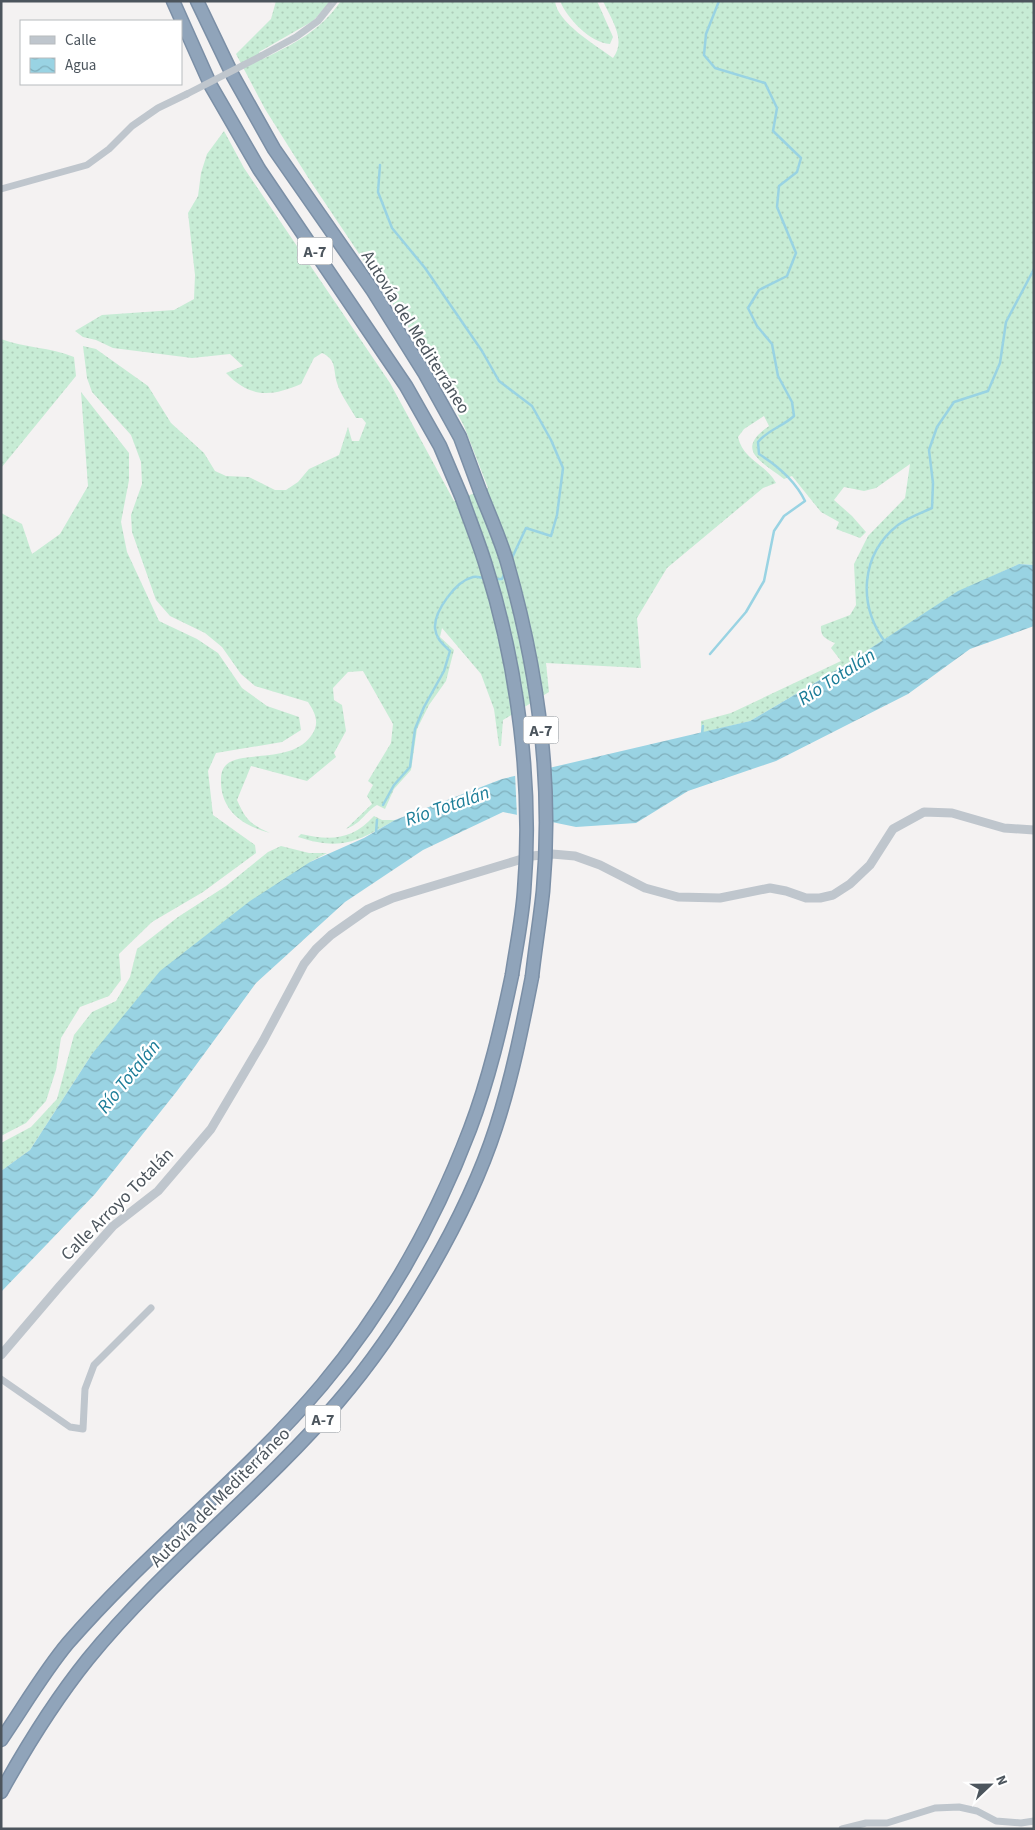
<svg xmlns="http://www.w3.org/2000/svg" width="1035" height="1830" viewBox="0 0 1035 1830" font-family="'Source Sans 3',sans-serif">
  <style>
    .grass { fill: url(#grass-dots) }
    .water { fill: url(#water-waves) }
    .pier { fill: #f4f2f2 }
    .lines { fill: none; stroke-linecap: round; stroke-linejoin: round }
    .stream { stroke: #99d3e3; stroke-width: 2.5 }
    .motorway-casing { stroke: #7b8fa6; stroke-width: 15 }
    .minor { stroke: #bfc6cd; stroke-width: 7 }
    .tertiary { stroke: #bfc6cd; stroke-width: 9 }
    .motorway { stroke: #90a4ba; stroke-width: 12 }
    .motorway-bridge-casing { stroke: #7b8fa6; stroke-width: 15; stroke-linecap: butt }
    .minor-bridge { stroke: #bfc6cd; stroke-width: 7 }
    .motorway-bridge { stroke: #90a4ba; stroke-width: 12 }
    .labels { text-anchor: middle; stroke-width: 4.5; stroke-linejoin: round; paint-order: stroke }
    .shield { fill: #fff; stroke: #82888e; stroke-width: 1 }
    .shield-label { font-size: 16px; font-weight: bold; fill: #4c555d }
    .street-label { font-size: 18px; fill: #4c555d; stroke: #fff }
    .water-label { font-size: 19px; font-style: italic; fill: #1c7d98; stroke: #fff }
  </style>
  <defs>
    <pattern id="grass-dots" width="8" height="8" patternUnits="userSpaceOnUse" patternTransform="scale(1.25)"><rect width="8" height="8" fill="#c7ecd5"/><path d="M2 2h.1M6 6h.1" fill="none" stroke="#adccb9" stroke-width="1.8" stroke-linecap="round"/></pattern>
    <pattern id="water-waves" width="16" height="10" patternUnits="userSpaceOnUse" patternTransform="scale(1.25)"><rect width="16" height="10" fill="#99d3e3"/><path d="M0 5q4-4 8 0t8 0" fill="none" stroke="#7faebb"/></pattern>
  </defs>
  <rect width="100%" height="100%" fill="#f4f2f2"/>
  <path class="grass" d="M276,1H331L313,21L259,52L263,59C295,43 319,32 341,1H555C557,23 596,45 613,58C627,40 611,19 603,1H1034V565L1019,564L958,592L845,665L750,721L701,733V721L731,713L841,661L831,648L835,643C826,639 820,637 821,626L850,615L856,605L854,564L868,536L905,498L910,464L876,488L864,491L844,487L834,500L852,516L866,532L860,538L836,529L839,522L821,512L792,476L784,479C761,461 734,450 769,426L764,416L744,429L738,437C743,460 766,464 776,483L763,488L667,568L637,618L641,668L546,663L549,692L503,720L501,746H499L494,709L481,674L442,628L440,637L454,650L446,681L429,705L417,729L411,770L394,789L385,809L377,805C364,813 362,823 346,829L372,804L367,796L373,785L368,781L391,743L393,724L363,671L348,672L333,688L334,700L342,705L346,731L334,753L336,757L307,781L251,766L237,800C246,820 250,824 270,833C244,826 222,812 221,783C221,776 221,770 226,765C240,750 291,764 311,736C320,724 316,714 308,702L255,686L241,674L222,647L205,633L170,616L156,600L132,532L131,515L142,484L141,462L131,435L92,392L87,378L83,346L96,349L148,386L171,423L204,453L215,471L226,476L249,477L275,490H286L298,482L309,469L339,455L348,427L352,441H359L366,423L362,418H356C350,407 340,394 337,383C333,369 337,360 322,353L314,358L301,384C271,397 250,398 226,373L243,366L230,354L192,358L113,348L96,340L83,337L75,331L102,315L174,310L194,299L195,275L188,213L198,196L201,173L207,154L224,131L244,168L390,383L454,501L488,488L464,426L423,349L309,179L265,109L236,54L271,19Z
    M560,1H597L613,37L610,44C590,43 567,18 560,1Z
    M1,339C25,348 50,347 74,357L76,376L1,468Z
    M81,392L129,453V480L121,522L127,552L159,621L197,639L218,653L242,688L267,706L299,717L301,730L282,742L216,753L208,771L213,815L255,845L256,853L203,892L152,922L119,954L121,980L109,996L80,1007L61,1038L56,1070L46,1101L26,1123L1,1136V513L22,524L32,554L60,534L88,486Z
    M374,816L382,820H395C357,842 341,851 298,837L301,834C331,841 352,840 374,816Z
    M281,846L309,853H327L310,862L92,1054L30,1150L1,1171V1143L31,1127L57,1099L74,1035L92,1012L116,1001L130,977L137,949L178,917L226,886L268,852Z"/>
  <path class="water" d="M1019,564L1034,565V626L970,649L908,694L776,761L688,791L636,823L576,827L503,812L423,850L345,902L256,983L177,1091L95,1194L1,1292V1171L30,1150L92,1054L160,971L250,901L310,862L364,838L395,820L502,779L750,721L845,665L958,591Z"/>
  <path class="pier" d="M549,766L551,825L517,817L515,773Z"/>
  <g class="lines">
    <path class="stream" d="M380,165L378,192L392,228L425,268L482,351L499,381L532,406L551,440L563,468L557,515L551,536L526,528L511,560
      M493,579H502L505,572
      M885,642C858,605 860,555 898,525C907,518 921,513 932,508L933,483L929,450L937,427L954,402L988,391L1000,363L1006,322L1034,269
      M710,654L746,612L764,581L774,531L784,516L805,501C795,480 778,466 759,454L758,442C769,429 782,427 794,416L792,402L778,376L772,344L757,326L748,308L759,290L787,276L796,253L777,207L779,186L797,172L801,158L773,131L777,108L765,83L715,68L704,55L706,34L719,1
      M702,734L703,726
      M383,805L394,785L410,767L415,729L424,707L444,671L450,651C443,644 436,639 435,628C434,611 456,581 473,577C477,576 482,578 485,578
      M376,833L377,820"/>
    <defs>
      <path id="motorway" d="M173,1L211,86L259,169L406,386L440,446L462,498
        M197,1L233,76L274,149L373,291L425,374L460,437L480,491
        M1,1740C23,1708 43,1673 68,1643C147,1552 244,1477 322,1385C385,1310 435,1221 470,1129C489,1079 501,1027 512,975
        M1,1792C27,1745 55,1700 88,1659C164,1566 260,1493 338,1402C400,1330 467,1217 496,1127C512,1078 522,1028 532,977"/>
    </defs>
    <use href="#motorway" class="motorway-casing"/>
    <path class="minor" d="M261,56L296,37L318,21L334,1
      M1,189L87,165L109,149L132,126L158,108L187,94
      M1,1379L70,1427L83,1429L85,1389L94,1365L151,1308
      M842,1829L866,1823H887L935,1808L959,1807L977,1811L996,1821L1021,1823L1034,1821"/>
    <path class="tertiary" d="M1,1355L59,1287L113,1226L158,1191L211,1129L263,1041L304,964L316,949L331,935L368,909L393,898L532,856L552,854L575,856L600,865L645,888L678,897L720,898L770,888L786,891L806,898H820L833,895L850,884L870,865L893,829L924,812L952,813L1004,828L1034,830"/>
    <use href="#motorway" class="motorway"/>
    <defs>
      <path id="motorway-bridge" d="M480,491C489,514 500,538 507,562C537,667 553,781 543,891C540,920 535,949 532,977
        M462,498C470,521 479,543 486,566C518,667 533,787 524,892C522,920 516,948 512,975"/>
    </defs>
    <use href="#motorway-bridge" class="motorway-bridge-casing"/>
    <path class="minor-bridge" d="M187,94L261,56"/>
    <use href="#motorway-bridge" class="motorway-bridge"/>
  </g>
  <g class="labels">
    <g class="shield">
      <rect x="297.5" y="237.5" width="35" height="27" rx="4"/>
      <rect x="523.5" y="716.5" width="35" height="27" rx="4"/>
      <rect x="305.5" y="1405.5" width="35" height="27" rx="4"/>
    </g>
    <g class="shield-label">
      <text x="315" y="257">A-7</text>
      <text x="541" y="736">A-7</text>
      <text x="323" y="1425">A-7</text>
    </g>
    <g class="street-label">
      <text transform="translate(416 332) rotate(58)" y="6">Autovía del Mediterráneo</text>
      <text transform="translate(117 1204) rotate(-45)" y="6">Calle Arroyo Totalán</text>
      <text transform="translate(220 1497) rotate(-45)" y="6">Autovía del Mediterráneo</text>
    </g>
    <g class="water-label">
      <text transform="translate(836 676) rotate(-33)" y="7">Río Totalán</text>
      <text transform="translate(447 805) rotate(-19)" y="7">Río Totalán</text>
      <text transform="translate(128 1076) rotate(-51)" y="7">Río Totalán</text>
    </g>
  </g>
  <rect width="1035" height="1830" fill="none" stroke="#4c555d" stroke-width="5"/>
  <rect x="20" y="20" width="162" height="65" fill="#ffffff" stroke="#b7bbbe"/>
  <rect x="30" y="36" width="25" height="8" fill="#bfc6cd" stroke="#b7bbbe"/>
  <text x="65" y="45" font-size="15" fill="#4c555d">Calle</text>
  <rect x="30" y="58" width="25" height="15" fill="url(#water-waves)" stroke="#b7bbbe"/>
  <text x="65" y="70" font-size="15" fill="#4c555d">Agua</text>
  <g transform="translate(990 1785) rotate(68)" stroke="#ffffff" stroke-width="4" paint-order="stroke">
  <path d="M0-4L9 19L0 12L-9 19Z" fill="#4c555d"/>
  <text y="-8" font-size="14" font-weight="bold" text-anchor="middle" fill="#4c555d">N</text>
  </g>
</svg>
